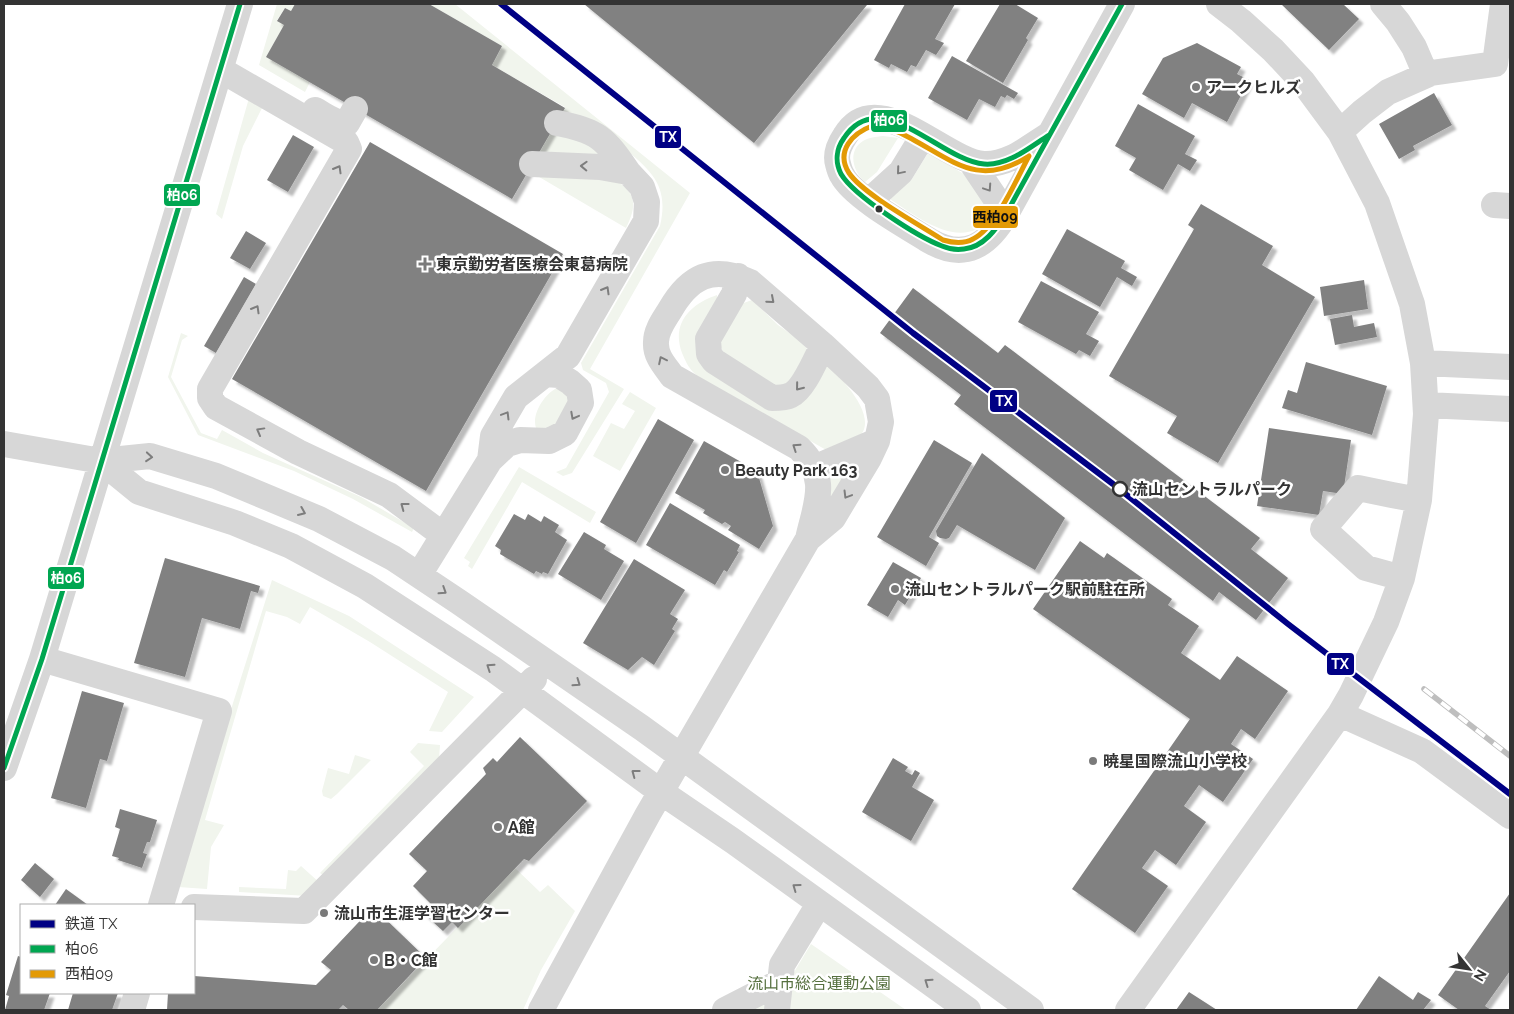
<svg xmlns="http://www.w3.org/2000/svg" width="1514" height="1014" viewBox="0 0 1514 1014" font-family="Raleway,'Noto Sans JP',sans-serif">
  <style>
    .green { fill: #f1f5ed }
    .building { fill: #818181; filter: url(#shadow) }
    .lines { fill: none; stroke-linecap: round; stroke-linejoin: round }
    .minor { stroke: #d7d7d7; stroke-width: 26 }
    .rail-casing { stroke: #bebebe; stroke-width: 5.5 }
    .rail { stroke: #fff; stroke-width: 4; stroke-dasharray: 11; stroke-linecap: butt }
    .bus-1-casing { stroke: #fff; stroke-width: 9 }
    .bus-2-casing { stroke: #fff; stroke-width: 9 }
    .bus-1 { stroke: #00a651; stroke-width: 5 }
    .bus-2 { stroke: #e39a05; stroke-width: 5 }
    .rail-1-casing { stroke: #fff; stroke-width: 10 }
    .rail-1 { stroke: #000084; stroke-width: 6 }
    .oneway { stroke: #7d7d7d }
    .poi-dot { fill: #7a7a7a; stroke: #fff; stroke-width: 2 }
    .bus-dot { fill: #333; stroke: #fff; stroke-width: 2 }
    .stop-dot { fill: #fff; stroke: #333; stroke-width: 2.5 }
    .labels { text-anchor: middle; stroke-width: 5; stroke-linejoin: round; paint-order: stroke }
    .poi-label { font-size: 16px; font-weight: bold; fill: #333; stroke: #fff; text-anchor: start }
    .stop-label { font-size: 16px; font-weight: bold; fill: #333; stroke: #fff; text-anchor: start }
    .park-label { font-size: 16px; fill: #56703f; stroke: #fff }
    .line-badge { stroke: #fff; stroke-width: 2 }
    .badge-label { font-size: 14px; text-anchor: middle; font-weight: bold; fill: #fff }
    .pale-badge-label { font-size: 14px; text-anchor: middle; font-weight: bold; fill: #111 }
  </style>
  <defs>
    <filter id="shadow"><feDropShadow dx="4.5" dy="4.5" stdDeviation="1" flood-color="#0004"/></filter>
  </defs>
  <rect width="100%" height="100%" fill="#fff"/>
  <path class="green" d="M277,4H295L291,11L285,8L277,20L284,25L266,57L310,82L305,92L259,65Z
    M429,4H455L690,193L590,369L624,389L572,473L563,476L556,472L566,468L609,392L606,383L583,370L581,363L660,226C669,187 653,172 625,149C618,143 611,136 604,132C591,125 574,121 560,116L565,107L492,65L502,46Z
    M249,98L263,106L243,146L222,219L216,214Z
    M552,130L578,134L604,155L537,156Z
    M883,136L898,138L877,172L865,182C853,172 847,151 863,141C869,137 876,137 883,136Z
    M928,153L969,177L995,209C992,213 990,219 987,223C985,225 980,227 977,229C949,243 913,214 890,199L912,179Z
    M529,171L616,180C638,195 636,207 626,228Z
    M717,295V302L697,335L764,405L824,361C839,376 883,418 857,439C850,445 837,448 828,451L710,384C705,381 698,377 694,373C688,367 685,360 682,353C671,324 690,304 717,295Z
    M752,300L778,325L805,344L809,355L782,391L724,355L719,342L741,304Z
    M181,333L188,336L182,340L171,377L201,433L217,439L222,430L263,453L361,497L414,528L412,532L353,499L294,471L198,435L168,377Z
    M555,389H562L572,399L556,433L537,430C530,417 543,396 555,389Z
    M630,392L656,408L620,471L593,456L611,423L624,429L635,411L622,404Z
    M853,460L834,497L830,496L831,489L828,469Z
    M519,467L596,512L590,523L522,482L472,569L468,566L470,562L464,558Z
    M272,580L349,616L474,697L442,732L429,731L448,692L370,642L310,607L300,624L287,617L266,611L205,820L224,825L211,847L207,889L178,887L233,703Z
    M418,743L440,745L439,759L326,877L320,873L424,766L410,752Z
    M355,755L371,760L337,794L331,799L323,796L322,791L328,768L349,774Z
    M301,866L320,883L308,896L239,892V887L286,889L288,870L296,871Z
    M515,868L540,892L548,885L575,911L541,970L523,1010H377Z
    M811,944L906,1010H742L756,1002L773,1007Z"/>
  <path class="building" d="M295,4H429L502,46L492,65L565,108L512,199L266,57L284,25L277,21L285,8L291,11Z
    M584,4H866L867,5L754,143Z
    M905,4H955L935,39L944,43L936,55L926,50L916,67L911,65L907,72L891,64L889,68L874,60Z
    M1000,4H1015L1038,18L1026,38L1028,40L1003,83L966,61Z
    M1281,4H1343L1359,19L1329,50Z
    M1197,43L1241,67L1237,74L1249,80L1227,122L1192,103L1184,118L1142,94L1163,58Z
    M952,56L1018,93L1014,99L1007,95L1005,98L1001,96L995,107L979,99L967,120L928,98Z
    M1434,93L1452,125L1413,146L1415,150L1399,159L1379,124Z
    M1138,104L1195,136L1185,154L1197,160L1190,171L1178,164L1163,190L1129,170L1136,158L1115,146Z
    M293,135L314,147L288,192L267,180Z
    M370,142L563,254L426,491L232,379Z
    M1201,204L1273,246L1262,265L1315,297L1218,463L1167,433L1177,416L1109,376L1194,229L1188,225Z
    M1067,229L1125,261L1121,268L1137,277L1132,286L1117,277L1100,307L1042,274Z
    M246,231L266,243L250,269L230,258Z
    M244,277L256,284L216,353L204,346Z
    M1364,280L1368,309L1324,316L1320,287Z
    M1041,281L1099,312L1086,334L1099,341L1090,356L1079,350L1076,354L1018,322Z
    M913,288L998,353L1005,345L1260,538L1251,549L1288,578L1256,620L1219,592L1213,601L954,404L961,395L880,333Z
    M1352,315L1354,327L1374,323L1377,337L1335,345L1330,319Z
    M1306,362L1387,386L1372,435L1282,408L1288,390L1297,393Z
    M658,419L694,440L636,543L600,522Z
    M1269,428L1351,440L1343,494L1323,491L1319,515L1257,506Z
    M934,440L972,463L929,537L939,543L926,566L877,537Z
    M704,441L757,471L773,526L759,549L728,530L731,526L725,522L722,524L703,513L705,510L675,493Z
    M982,453L1065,518L1035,570L957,525L949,538L946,539L940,538L937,536L936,531Z
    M670,503L740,545L737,551L739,552L727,572L724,570L715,585L646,545Z
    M514,514L525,520L528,514L541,522L544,516L559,525L555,532L567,540L548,574L543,572L542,574L536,571L534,574L500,554L501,550L495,546Z
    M584,532L606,545L604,549L624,561L601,600L558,574Z
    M1080,541L1104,558L1107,553L1172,599L1168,605L1199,626L1181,653L1220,680L1237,656L1288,691L1255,739L1241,729L1231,744L1253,759L1223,802L1199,785L1184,806L1206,822L1176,865L1155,850L1142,868L1168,886L1135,933L1072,889L1190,719L1033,609Z
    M165,558L260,586L258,593L251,591L240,629L202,618L185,677L134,663Z
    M634,559L685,590L670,614L678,619L672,629L675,631L654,665L642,657L628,670L583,643Z
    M893,562L921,578L905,605L898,600L888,617L867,605Z
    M82,691L124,703L107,761L100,759L86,808L51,798Z
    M520,737L587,801L529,861L524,859L458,928L452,922L443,931L423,913L431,904L413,886L427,871L409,854L486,774L483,768L493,758L497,762Z
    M893,758L908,767L905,771L912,775L915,770L920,773L912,787L934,800L911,841L862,812Z
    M120,809L157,820L150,842H147L143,853L147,854L142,868L118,860L119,858L112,856L120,829L115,827Z
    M35,863L54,879L40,897L21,880Z
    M66,889L88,905H55Z
    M1510,893V971L1485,1006L1491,1010H1459L1438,995Z
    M373,907L426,958L377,1010H349L343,1005L338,1010H167L168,993H194V976L316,985L331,970L321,962Z
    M18,956L21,957V993H50L44,1010H5L9,996L6,995Z
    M1379,976L1413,1000L1418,992L1431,1000L1423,1010H1356Z
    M1189,992L1217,1010H1176Z
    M73,993H118L112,1010H68Z"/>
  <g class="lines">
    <path class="minor" d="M1383,4L1398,22L1414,47L1426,75
      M221,70L346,142L349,149L210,389V398L216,407L298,452L389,495L443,535
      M315,110C325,115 335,124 347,123L355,109
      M557,123C597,130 606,139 628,172
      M1340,132L1362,112L1388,92L1431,73L1495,64L1503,4
      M1049,135C1029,147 1009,165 984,164C945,162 877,83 845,136C839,145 835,154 838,164C839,168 840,172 842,175C853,197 908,227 930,241C965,261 988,245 1006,214L1122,4
      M971,162L1006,214
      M869,201L901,172L923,136
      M1494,205L1510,206
      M738,276L734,294L708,339L709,354L714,361L772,398C778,398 785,398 791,395C804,389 816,358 823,345
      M1423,363L1510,367
      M1426,405L1510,409
      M4,444L101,461L150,456L216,476L319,519L393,558L459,602L642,728L1031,1010
      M490,460L493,436L516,397L568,356L646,221L647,202L642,187L628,172L600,167L532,164
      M101,461L139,492L235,523L291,546L365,586L493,669L661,792L733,841L968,1010
      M814,468L877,441
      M419,575L490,460L507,444L520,440L549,441L565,433L581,403L579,390L570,382L559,375L545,374
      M1402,578L1366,568L1323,529L1358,488L1392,495L1419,500
      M42,659L219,711L161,905
      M1340,714L1422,751L1510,816
      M4,768L42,659L240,4
      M194,907L304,911L534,679
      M132,1010L137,993
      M541,1010L648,814L808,539C816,503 830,478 799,448L672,376C665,366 655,356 656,342C656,330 664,320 670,310C689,277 712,264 750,282L823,345L868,387L877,399L881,422L877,441L869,458L833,518L808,539
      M725,1010L780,982
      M777,1010L782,965L819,904
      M1128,1010L1340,714L1351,695L1386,622L1402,578L1419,500L1426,414L1423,363L1412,304L1377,203L1340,132L1303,82L1273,50L1241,21L1219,4"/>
    <defs>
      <path id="rail" d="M1424,689L1510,756"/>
    </defs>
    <use href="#rail" class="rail-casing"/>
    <use href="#rail" class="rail"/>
    <defs>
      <path id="bus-1" d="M1049,135C1030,147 1008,166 984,164C941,161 880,83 844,138C836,149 835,162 841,174C854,196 918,237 942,246C949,249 957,250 964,249C984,247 996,229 1006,214L1122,4
        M4,768L42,659L240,4"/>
      <path id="bus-2" d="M872,126C888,126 899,132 912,139C956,163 980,187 1029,156C1017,178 996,228 973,239C964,244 953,243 943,240C920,225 863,194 849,173C835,151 853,133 872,126Z"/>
    </defs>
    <use href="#bus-1" class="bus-1-casing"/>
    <use href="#bus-2" class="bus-2-casing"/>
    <use href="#bus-1" class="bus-1"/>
    <use href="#bus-2" class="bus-2"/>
    <defs>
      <path id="rail-1" d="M501,4L913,333L1113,484L1288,624L1510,794"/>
    </defs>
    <use href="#rail-1" class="rail-1-casing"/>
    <use href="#rail-1" class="rail-1"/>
  </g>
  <defs><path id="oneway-chevron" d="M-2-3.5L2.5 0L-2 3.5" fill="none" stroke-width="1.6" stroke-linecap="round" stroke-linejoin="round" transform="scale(1.25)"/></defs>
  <g class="oneway">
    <use href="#oneway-chevron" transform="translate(584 166) rotate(-178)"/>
    <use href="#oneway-chevron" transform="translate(338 169) rotate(-60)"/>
    <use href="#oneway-chevron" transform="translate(900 171) rotate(130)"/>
    <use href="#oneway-chevron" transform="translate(988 188) rotate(56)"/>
    <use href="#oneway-chevron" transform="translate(606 290) rotate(-60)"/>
    <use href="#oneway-chevron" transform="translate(771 300) rotate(41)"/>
    <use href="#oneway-chevron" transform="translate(256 309) rotate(-60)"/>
    <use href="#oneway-chevron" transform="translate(662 360) rotate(-116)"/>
    <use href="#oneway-chevron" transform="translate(799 387) rotate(129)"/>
    <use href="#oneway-chevron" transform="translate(506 415) rotate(-59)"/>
    <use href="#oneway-chevron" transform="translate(574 416) rotate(118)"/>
    <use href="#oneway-chevron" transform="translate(260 431) rotate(-151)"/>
    <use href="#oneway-chevron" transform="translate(796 447) rotate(-146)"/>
    <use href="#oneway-chevron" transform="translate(149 457) rotate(5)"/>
    <use href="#oneway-chevron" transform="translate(847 495) rotate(121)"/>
    <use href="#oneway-chevron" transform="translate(404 506) rotate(-143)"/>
    <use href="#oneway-chevron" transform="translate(302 512) rotate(23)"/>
    <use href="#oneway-chevron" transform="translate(443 591) rotate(33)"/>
    <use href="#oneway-chevron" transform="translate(490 667) rotate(-146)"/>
    <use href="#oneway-chevron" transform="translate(577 683) rotate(35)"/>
    <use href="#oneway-chevron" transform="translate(635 773) rotate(-143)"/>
    <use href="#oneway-chevron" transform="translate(796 887) rotate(-144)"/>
    <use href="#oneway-chevron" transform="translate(928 982) rotate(-145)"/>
  </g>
  <g class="poi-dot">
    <circle cx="1196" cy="87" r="5"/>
    <path d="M422.5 256.5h5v5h5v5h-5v5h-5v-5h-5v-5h5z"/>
    <circle cx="725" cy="470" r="5"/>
    <circle cx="895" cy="589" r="5"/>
    <circle cx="1093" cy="761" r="5"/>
    <circle cx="498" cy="827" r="5"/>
    <circle cx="324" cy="913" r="5"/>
    <circle cx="374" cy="960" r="5"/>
  </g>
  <circle class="bus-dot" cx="879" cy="209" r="4.5"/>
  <circle class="stop-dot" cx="1120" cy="489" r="7"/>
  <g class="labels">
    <g class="poi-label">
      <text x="1206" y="93">アークヒルズ</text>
      <text x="436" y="270">東京勤労者医療会東葛病院</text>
      <text x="735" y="476">Beauty Park 163</text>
      <text x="905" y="595">流山セントラルパーク駅前駐在所</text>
      <text x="1103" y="767">暁星国際流山小学校</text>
      <text x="508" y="833">A館</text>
      <text x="334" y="919">流山市生涯学習センター</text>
      <text x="384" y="966">B・C館</text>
    </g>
    <g class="stop-label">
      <text x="1132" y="495">流山セントラルパーク</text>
    </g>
    <g class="park-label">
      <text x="819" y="989">流山市総合運動公園</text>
    </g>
  </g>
  <g class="line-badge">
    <rect x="870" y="109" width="38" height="24" rx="5" fill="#00a651"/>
    <rect x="654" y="125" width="28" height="24" rx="5" fill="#000084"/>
    <rect x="163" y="183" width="38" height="24" rx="5" fill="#00a651"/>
    <rect x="972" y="205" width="47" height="24" rx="5" fill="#e39a05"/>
    <rect x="989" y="389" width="29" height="24" rx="5" fill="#000084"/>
    <rect x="47" y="566" width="38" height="24" rx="5" fill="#00a651"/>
    <rect x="1326" y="652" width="29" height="24" rx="5" fill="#000084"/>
  </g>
  <g class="badge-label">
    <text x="889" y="125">柏06</text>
    <text x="668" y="142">TX</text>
    <text x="182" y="200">柏06</text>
    <text x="1004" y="406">TX</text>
    <text x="66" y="583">柏06</text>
    <text x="1340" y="669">TX</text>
  </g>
  <g class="pale-badge-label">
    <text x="995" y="222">西柏09</text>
  </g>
  <rect width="1514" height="1014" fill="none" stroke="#333333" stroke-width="10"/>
  <rect x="20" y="904" width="175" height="90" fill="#ffffff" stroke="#adadad"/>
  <rect x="30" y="920" width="25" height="8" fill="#000084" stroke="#adadad"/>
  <text x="65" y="929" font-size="15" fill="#333333">鉄道 TX</text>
  <rect x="30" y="945" width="25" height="8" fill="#00a651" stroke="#adadad"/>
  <text x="65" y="954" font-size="15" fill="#333333">柏06</text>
  <rect x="30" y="970" width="25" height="8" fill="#e39a05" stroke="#adadad"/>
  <text x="65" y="979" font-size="15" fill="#333333">西柏09</text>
  <g transform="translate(1469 969) rotate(120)" stroke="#ffffff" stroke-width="4" paint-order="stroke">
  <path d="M0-4L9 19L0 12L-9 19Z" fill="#333333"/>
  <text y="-8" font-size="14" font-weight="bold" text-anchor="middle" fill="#333333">N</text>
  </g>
</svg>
